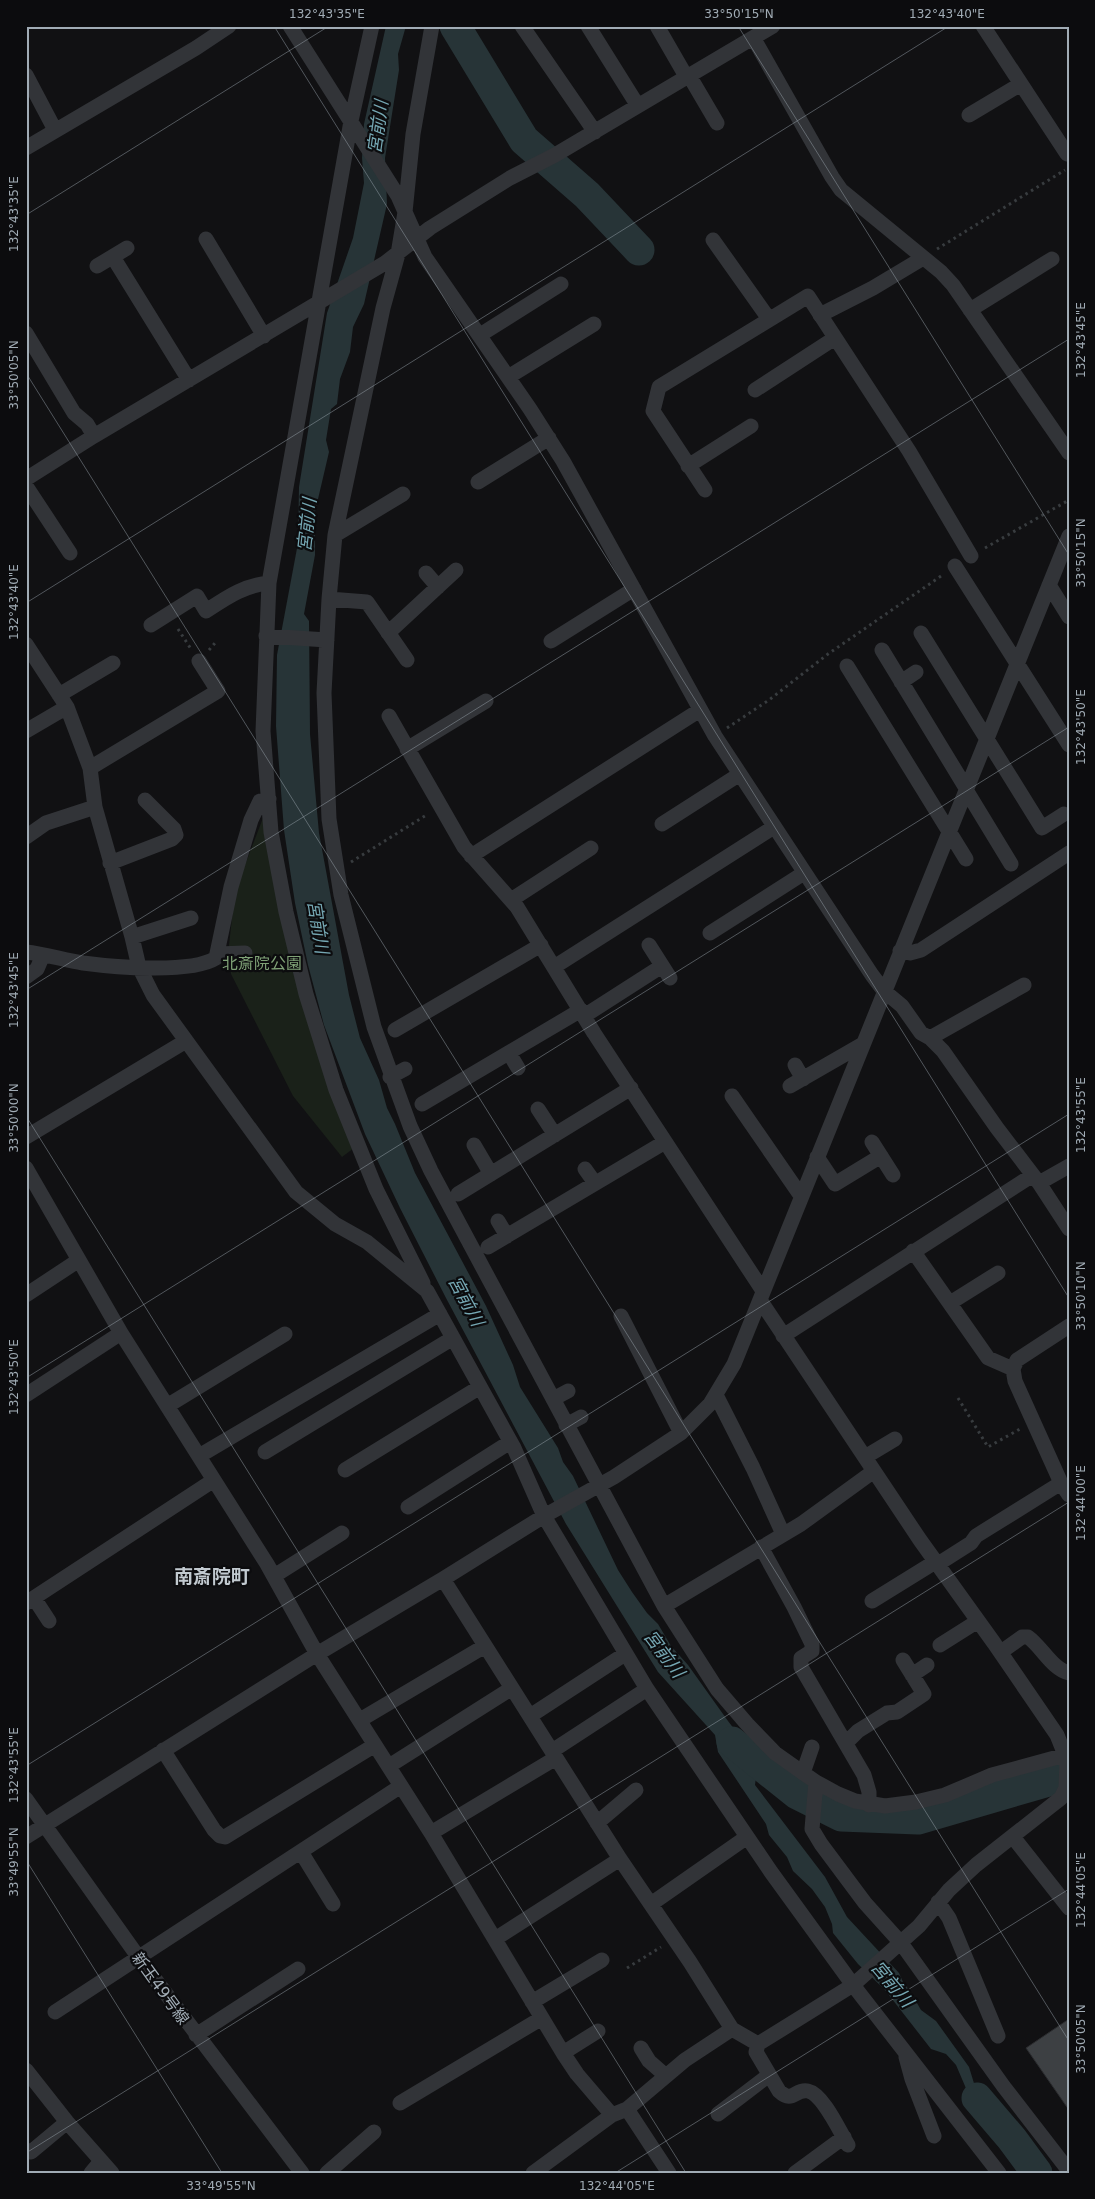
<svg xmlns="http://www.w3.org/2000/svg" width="1095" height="2199" viewBox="0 0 1095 2199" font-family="'DejaVu Sans','Noto Sans JP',sans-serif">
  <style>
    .green { fill: #1a2119 }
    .water { fill: #273437 }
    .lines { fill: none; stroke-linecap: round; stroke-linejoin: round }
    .river { stroke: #273437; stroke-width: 31 }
    .building { fill: #3d4043; stroke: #2b2c2f }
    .path { stroke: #383c3f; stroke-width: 3; stroke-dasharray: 2.5 4; stroke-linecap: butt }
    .street { stroke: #323438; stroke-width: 15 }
    .ticks { fill: none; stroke: #a1acb5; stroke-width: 1; stroke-opacity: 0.45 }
    .labels { text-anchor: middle; stroke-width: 4.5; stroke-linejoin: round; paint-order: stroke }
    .park-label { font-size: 16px; fill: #7fa176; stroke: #0c0c0e }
    .street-label { font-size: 16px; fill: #a1acb5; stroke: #0c0c0e }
    .water-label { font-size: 18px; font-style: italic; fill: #75a7b3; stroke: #0c0c0e }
    .quarter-label { font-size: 19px; font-weight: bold; fill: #c2cad0; stroke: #0c0c0e }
    .neatline { fill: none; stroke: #a1acb5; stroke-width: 2 }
    .ticks-label { font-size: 12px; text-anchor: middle; fill: #a1acb5 }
  </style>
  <rect width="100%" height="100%" fill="#111113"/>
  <path class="green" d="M263,818L354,1148L342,1157L293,1096L231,974L229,945L235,891Z"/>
  <path class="water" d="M386,26H406L398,54L399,70L385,158L387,204L364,304L353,327L350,352L340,379L337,404L331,409L326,440L329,452L315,512V555L304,614L309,621L310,734L319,833L349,995L360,1038L379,1080L387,1108L395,1124L415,1173L486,1306L513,1365L520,1387L558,1448L563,1462L573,1476L618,1570L632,1592L647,1613L658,1624L671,1646L688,1665L728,1721L741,1738L771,1766L756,1777L755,1785L825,1877L847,1917L899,1973L903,1982L910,1991L921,2010L936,2021L969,2067L977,2093L1006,2126L1004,2132L989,2119L968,2093L956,2065L946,2054L931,2049L885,1990L858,1964L833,1933L832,1924L825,1907L812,1889L793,1871L787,1857L769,1835L766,1824L718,1752L715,1735L658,1672L566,1524L446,1298L400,1208L365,1134L324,1025L308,965L295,903L284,830L276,726L277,655L298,543L299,487L327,313L353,238L364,183L362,158L364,124Z"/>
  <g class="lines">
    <path class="river" d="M455,26L524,140L587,195L639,250
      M732,1742L797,1794L841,1816L918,1819L1069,1775
      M977,2098L1012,2139L1037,2173"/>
  </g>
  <path class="building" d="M1069,2019V2110L1026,2048Z"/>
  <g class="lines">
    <path class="path" d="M937,249L1065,170
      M985,548L1069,500
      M178,629L191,649
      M209,650L215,643
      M727,728L769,700L828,654L944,574
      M351,862L428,814
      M958,1398L988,1447L1020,1429
      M627,1968L661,1947"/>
    <path class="street" d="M290,26L398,196L425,257L530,409L563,461L715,736L872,975L884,991L902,1006L921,1033L930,1038L943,1051L997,1128L1039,1183L1069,1229
      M372,26L351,121L269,583L263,731L271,832L286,912L306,994L336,1090L376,1189L423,1283
      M432,26L413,134L405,212L398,254L383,308L335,535L329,599L324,693L329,819L341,895L374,1027L410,1126L431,1171L664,1606L717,1689L747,1724L775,1753L816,1782L838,1794L855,1801L885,1806L916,1802L945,1795L992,1775L1069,1754
      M522,26L595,132
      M588,26L638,106
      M657,26L687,78
      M983,26L1067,154
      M754,39L832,177L841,190L941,272L953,285L1069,453
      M26,75L55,130
      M690,77L717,123
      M969,115L1021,84
      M26,148L196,48L229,26
      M206,239L264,336
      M713,240L769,319
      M113,257L189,380
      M97,266L127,248
      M970,310L1052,259
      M820,315L873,288L923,258
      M26,333L74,413L87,424L94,436
      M480,335L561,284
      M508,377L594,324
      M755,390L835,338
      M688,466L751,426
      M26,479L94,436L385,263L430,228L510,178L555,155L773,26
      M478,482L549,438
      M26,486L70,553
      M705,490L653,411L659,387L808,296L909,451L971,556
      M335,535L403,494
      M955,566L1069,745
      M426,573L438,587
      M1049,585L1069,617
      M329,599L367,602L407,660
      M151,625L197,596L206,611C226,598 244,585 269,583
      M388,633L456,570
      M921,633L1042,828L1064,814
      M266,636L327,640
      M551,641L634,589
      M26,644L67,707L90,768L95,807L132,937L139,967L153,995L296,1192L335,1224L367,1242L427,1291L514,1448L544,1516L647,1689L771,1872L853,1985L999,2173
      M882,650L966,788
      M847,666L966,859
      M901,682L916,672
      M59,695L113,663
      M389,716L464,847L517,907L594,1033L763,1291
      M26,731L67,707
      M407,749L486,701
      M90,768L218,691L199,661
      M966,790L1011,864
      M662,824L740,774
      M26,837L46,823L95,807
      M471,856L700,710
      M110,863L172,839L176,835L174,829L145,800
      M511,900L591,848
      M710,933L804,873
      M132,937L191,918
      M649,945L670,978
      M900,951L910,953L921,950L1069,853
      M26,952C45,954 64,960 83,963C113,967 191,974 216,958L231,887L251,820L260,801L269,799
      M218,954L245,953
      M554,967L774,827
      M26,977L37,969L43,955
      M584,1016L662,966
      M395,1030L541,945
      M930,1038L1024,985
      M509,1053L518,1068
      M795,1065L803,1079
      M390,1077L405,1069
      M790,1086L863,1044
      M732,1096L801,1196
      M422,1104L581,1010
      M538,1109L555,1135
      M26,1137L186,1041
      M872,1142L893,1175
      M474,1145L491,1174
      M817,1157L835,1184L881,1156
      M26,1168L121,1333L267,1564L317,1654L431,1833L563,2053L577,2074L612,2115
      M585,1169L595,1183
      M1039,1183L1069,1166
      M458,1194L631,1088
      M498,1221L507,1236
      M488,1247L665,1142
      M913,1251L988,1358L1013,1369
      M26,1295L79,1260
      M950,1303L998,1273
      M621,1316L681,1433
      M1069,1326L1017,1360L1013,1369L1015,1381L1061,1483L1069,1495
      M783,1336L1033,1175
      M26,1395L121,1333
      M716,1395L753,1468L783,1534
      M553,1399L568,1391
      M167,1406L285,1334
      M566,1425L581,1417
      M265,1452L453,1338
      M199,1456L440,1314
      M865,1457L895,1439
      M345,1470L480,1387
      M408,1507L510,1442
      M761,1547L794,1607L812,1644V1651L801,1658V1667L864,1775L869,1792V1805
      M938,1564L971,1543L976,1536L1061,1483
      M274,1576L342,1533
      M443,1579L620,1859L690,1962L732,2029L758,2044L853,1985L919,1926L949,1890L976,1865L1061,1798L1066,1788L1067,1760L1057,1735L994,1643L920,1540L760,1300
      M34,1598L49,1621
      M872,1601L935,1562
      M26,1603L214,1480
      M664,1606L801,1524L874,1471
      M940,1645L978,1621
      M1001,1652L1022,1637H1028C1042,1647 1052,1669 1069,1673
      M912,1675L927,1665
      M530,1716L625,1654
      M360,1720L485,1646
      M846,1743L858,1731L887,1713L897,1712L924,1694L903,1660
      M163,1750L214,1830L220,1836L225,1837L375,1745
      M552,1751L647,1689
      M389,1766L512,1688
      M803,1773L812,1747
      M816,1782L812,1829L821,1844L865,1903L901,1943L1004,2087L1069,2171
      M26,1799L139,1958L302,2173
      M597,1823L636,1790
      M431,1833L556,1758
      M26,1837L317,1654L443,1579L544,1516L614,1477L681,1433L710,1404L734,1364L1069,536
      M1013,1837L1069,1908
      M301,1852L333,1904
      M938,1902L949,1918L998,2036
      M651,1904L747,1837
      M495,1939L620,1859
      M532,2002L602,1960
      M55,2012L401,1786
      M196,2035L298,1969
      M758,2044L756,2052L779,2091C793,2104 795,2088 808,2091C823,2094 840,2132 848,2145
      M641,2048L649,2061L666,2076
      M563,2053L598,2031
      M906,2057L912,2079L934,2136
      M26,2070L67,2122L112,2173
      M400,2103L542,2018
      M627,2109L669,2173
      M718,2114L769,2075
      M26,2150L31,2152L67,2122
      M91,2173L101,2161
      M327,2173L374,2132
      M533,2173L612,2115L627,2109L685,2060L732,2029
      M795,2173L844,2137"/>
  </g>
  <path class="ticks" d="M274,26L1069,1298M738,26L1069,555M26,215L329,26M26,373L1069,2041M26,603L949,26M26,990L1069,339M26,1116L686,2173M26,1378L1069,727M26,1766L1069,1114M26,1860L222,2173M26,2153L1069,1502M615,2173L1069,1889"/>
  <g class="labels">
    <g class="park-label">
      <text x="262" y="969">北斎院公園</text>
    </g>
    <g class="street-label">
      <text transform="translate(161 1988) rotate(54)" y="6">新玉49号線</text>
    </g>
    <g class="water-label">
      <text transform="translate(378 127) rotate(-82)" y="6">宮前川</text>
      <text transform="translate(307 525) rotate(-84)" y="6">宮前川</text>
      <text transform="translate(318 927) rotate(81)" y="6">宮前川</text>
      <text transform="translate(466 1301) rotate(62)" y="6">宮前川</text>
      <text transform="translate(664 1654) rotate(53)" y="6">宮前川</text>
      <text transform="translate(892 1984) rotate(50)" y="6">宮前川</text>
    </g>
    <g class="quarter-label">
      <text x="212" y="1583">南斎院町</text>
    </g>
  </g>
  <rect width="1095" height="2199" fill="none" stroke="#0c0c0e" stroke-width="55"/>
  <rect x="28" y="28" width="1040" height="2144" class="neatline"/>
  <g class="ticks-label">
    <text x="327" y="18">132°43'35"E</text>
    <text x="739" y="18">33°50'15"N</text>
    <text x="947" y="18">132°43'40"E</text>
    <text transform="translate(14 214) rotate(-90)" y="4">132°43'35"E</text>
    <text transform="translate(1081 340) rotate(-90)" y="4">132°43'45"E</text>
    <text transform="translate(14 375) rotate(-90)" y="4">33°50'05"N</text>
    <text transform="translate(1081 553) rotate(-90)" y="4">33°50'15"N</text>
    <text transform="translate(14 602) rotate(-90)" y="4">132°43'40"E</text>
    <text transform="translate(1081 727) rotate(-90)" y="4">132°43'50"E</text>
    <text transform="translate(14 990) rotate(-90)" y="4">132°43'45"E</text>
    <text transform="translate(1081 1115) rotate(-90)" y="4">132°43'55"E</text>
    <text transform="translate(14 1118) rotate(-90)" y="4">33°50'00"N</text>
    <text transform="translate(1081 1296) rotate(-90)" y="4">33°50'10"N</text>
    <text transform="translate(14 1377) rotate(-90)" y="4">132°43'50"E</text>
    <text transform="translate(1081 1503) rotate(-90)" y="4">132°44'00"E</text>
    <text transform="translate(14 1765) rotate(-90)" y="4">132°43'55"E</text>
    <text transform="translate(14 1862) rotate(-90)" y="4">33°49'55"N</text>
    <text transform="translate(1081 1890) rotate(-90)" y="4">132°44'05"E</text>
    <text transform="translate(1081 2039) rotate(-90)" y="4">33°50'05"N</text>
    <text x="221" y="2190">33°49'55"N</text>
    <text x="617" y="2190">132°44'05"E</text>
  </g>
</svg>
